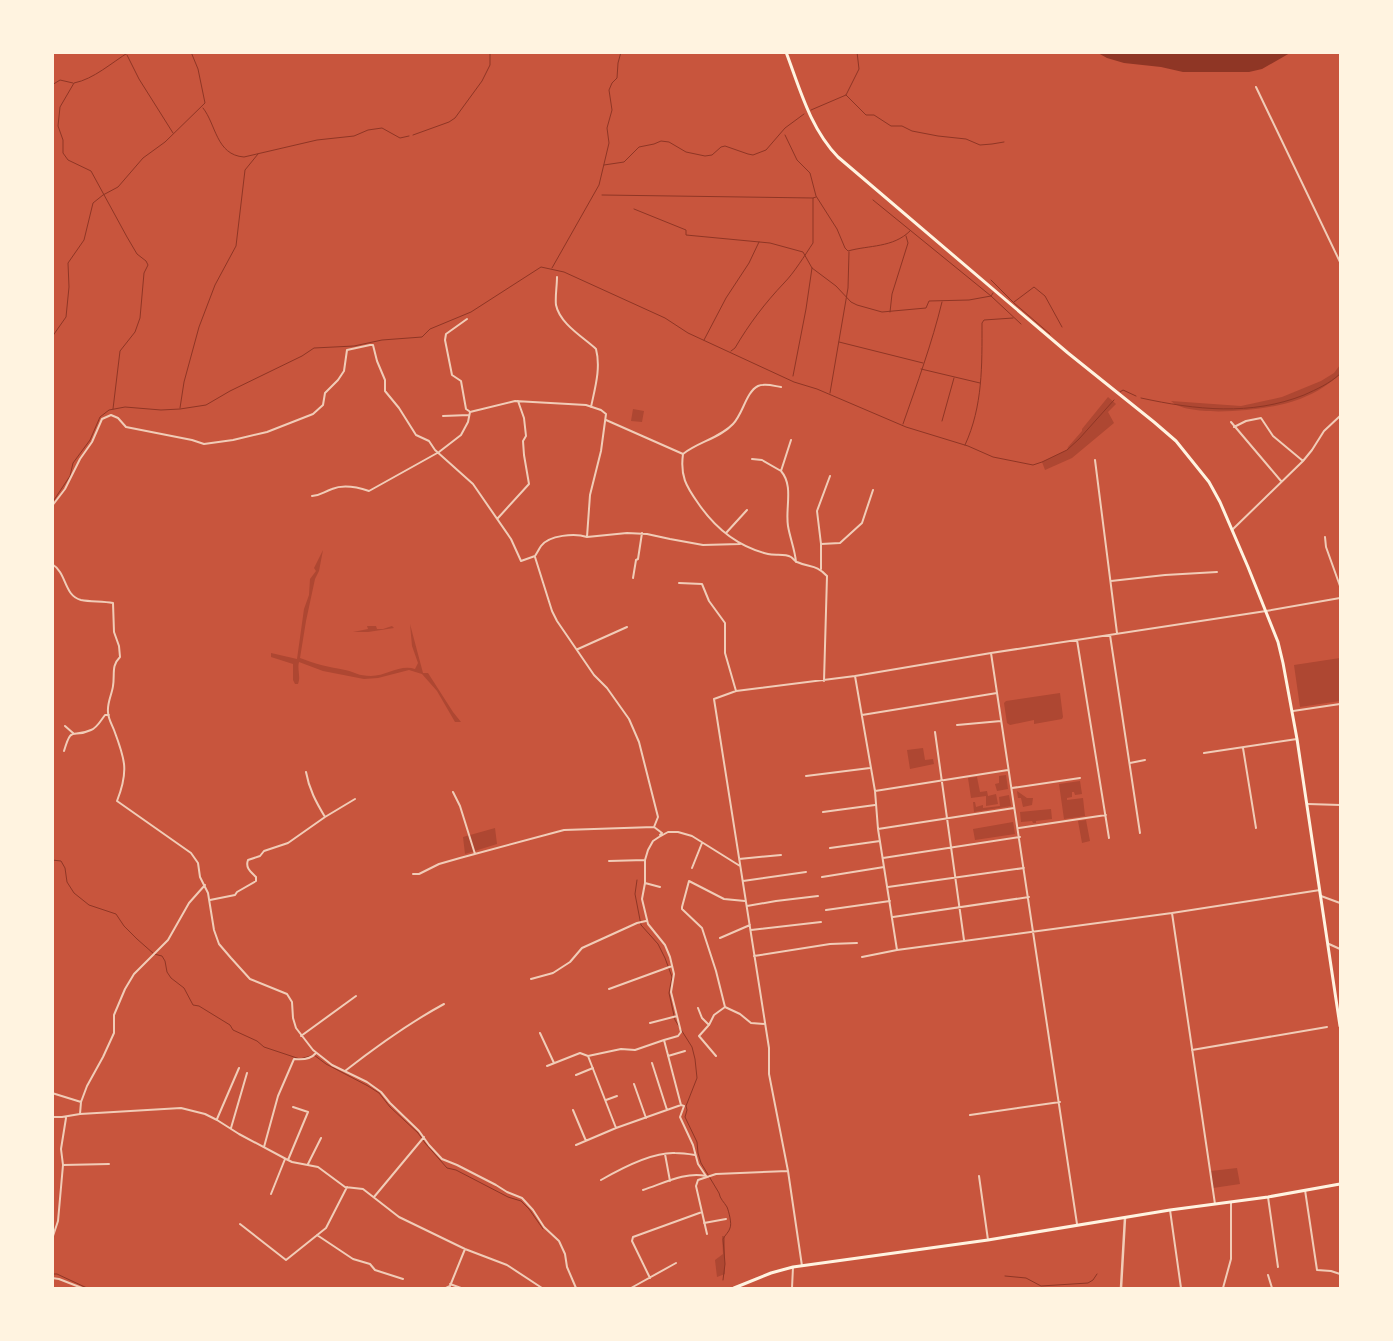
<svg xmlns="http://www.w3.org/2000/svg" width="1393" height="1341" viewBox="0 0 1393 1341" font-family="Montserrat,sans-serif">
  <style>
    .green { fill: #ae4732 }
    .water { fill: #8f3625 }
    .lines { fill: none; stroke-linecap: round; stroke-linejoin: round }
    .stream { stroke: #8f3625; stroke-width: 1 }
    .minor { stroke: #f1ccb7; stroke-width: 2 }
    .tertiary { stroke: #f1ccb7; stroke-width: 2.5 }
    .primary { stroke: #fff3e0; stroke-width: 3 }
    .trunk { stroke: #fff3e0; stroke-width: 3 }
  </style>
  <rect width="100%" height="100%" fill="#c8553d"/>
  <path class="green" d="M1340,365V374C1328,386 1310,396 1294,401C1270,410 1189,419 1171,401L1241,406L1282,397L1321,381L1334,373Z
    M1108,397L1116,404L1108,412L1114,423L1072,458L1045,470L1042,462L1067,450L1068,447L1082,431V429Z
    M633,409L644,411L642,422L631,421Z
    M323,550L319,571L315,579L306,621L300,658C315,664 329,667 345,670C355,672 358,676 371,676C387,676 400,664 415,669L418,663L412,646L410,624L423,673H428L453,712L461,722H455L437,691L422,674L409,670L378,678L364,679L323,671L299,662C297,669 301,677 298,684H295L293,680V664L271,657V653L297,659L304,609L309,595L310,579L316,571L314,568Z
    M367,626H376L377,629H383L392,626L394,628L368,632H353L368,629Z
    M1340,658V701L1300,707L1294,665Z
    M1060,693L1063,717L1062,719L1034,724V720L1010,725L1007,723L1004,703L1006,701Z
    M923,748L925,760L933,759L934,764L910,769L907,750Z
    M1006,775L1008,789L997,791L995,784L999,783V776Z
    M977,777L980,792L987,791L988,796L996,794L998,804L986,806V796L971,798L968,778Z
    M1080,781L1082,794L1075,795L1074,792H1072V797L1067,798V800L1083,798L1085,816L1064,819L1059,784Z
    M1017,791L1027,798H1033L1032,805L1023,807L1021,798H1018Z
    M1009,795L1011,806L974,812L973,802H975L976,807L983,805V808L1000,806L999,797Z
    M1051,809L1052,819L1036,821V823H1033L1032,821L1021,822L1020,812Z
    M1086,820L1090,841L1082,843L1078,821Z
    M1013,822L1015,834L975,840L973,829Z
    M495,828L497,844L465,854L463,837Z
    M1237,1168L1240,1184L1213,1188L1211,1171Z
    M722,1236H725V1274L717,1277L715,1260L723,1254Z"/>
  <path class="water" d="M1098,53H1290L1262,69L1249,72H1183L1161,67L1124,63L1107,58Z"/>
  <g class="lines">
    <path class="stream" d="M127,55L139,79L173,133
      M52,85L60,80L73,83
      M846,95L866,115H874L891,126H902L912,131L938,136L966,139L980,145L992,144L1004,142
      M203,108C216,124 216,155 244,157L317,140L354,136L368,130L382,128L400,138L409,136
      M811,110L846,95L859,69L857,52
      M413,135L449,122L455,118L482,81L490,65V52
      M785,135L797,160L810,173L816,196L837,229L845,248L848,251C869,245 893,248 910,231
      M604,165L624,162L639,147L654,144L661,141L669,142L686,152L705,156L712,155L721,147L725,146L748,154L753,155L766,150L785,128L804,114
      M602,195L813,198
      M873,200L991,296L1021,324
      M634,209L686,230V235L770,243L803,252L812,268L836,286L851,302L857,305L882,312L926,308L929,301L969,300L991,296L993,293
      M552,268L599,185L609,143L607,128L612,110L609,90L612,83L617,78L618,63L621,52
      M991,280L1014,303L1050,334
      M1014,302L1034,287L1045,296L1062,327
      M890,312L892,294L908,243L906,236
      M52,337L66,317L69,287L68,263L84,240L93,203L103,195L118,187L143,158L165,142L205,103L198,69L191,52
      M704,340L726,298L749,263L759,242
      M839,342L923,363
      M731,351L735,348C749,324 765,303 784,283C794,273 805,255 813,243V198L816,197
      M921,369L980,383
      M793,376L806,309L812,268
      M1120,392L1123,390L1136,396
      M830,393L848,288L849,252
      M1141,398C1196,410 1251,416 1304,395C1317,389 1329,384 1340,374
      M180,408L184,382L199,327L215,285L236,246L245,170L258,154
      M113,409L120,351L135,332L140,318L144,273L148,265L146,261L137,254L127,237L91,171L68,160L63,153V140L58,126L60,107L74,83C94,79 111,63 129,52
      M942,421L954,378
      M903,424C917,384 932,343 942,302
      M965,445C983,406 982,365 982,323L984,320L1013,318
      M52,503L70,476L73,463L90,440L100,417L109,410L125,407L161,410L180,409L206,405L230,391L302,356L314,348L354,346L382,340L422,337L430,329L471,312L541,267L564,272L665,318L688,333L794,382L817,389L906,427L968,446L993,457L1033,465L1042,462L1067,450L1079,439L1114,400
      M52,860L61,861L65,868L67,882L74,893L89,905L116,914L124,926L137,939L154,954L162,956L165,961L167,972L171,978L184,988L193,1005L199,1006L230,1025L233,1030L257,1041L264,1047L300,1059L314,1055L326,1064L368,1086L379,1093L390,1107L418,1133L425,1143L447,1168L456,1170L508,1197L521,1201L529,1209L543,1229
      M637,880L635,894L641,925L658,944L665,958L672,977L669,993L675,1020L692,1047L695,1059L697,1078L686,1106L687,1110L685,1117L697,1142L698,1153L701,1163L719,1193C720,1199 724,1202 727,1207C729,1212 732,1224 730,1228C729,1232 725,1235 723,1239L725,1264L723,1280
      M52,1274H57L87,1288
      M1005,1276L1026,1278L1041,1286L1088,1283L1093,1280L1097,1274"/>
    <path class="minor" d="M1256,87L1340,262
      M557,277C557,286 555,297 556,305C560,324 583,337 596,349C601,368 595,388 591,407
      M467,319L446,334L445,340L452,375L461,381L466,409L469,411
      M781,387C774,386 765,383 758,386C746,392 743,414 733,424C720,438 698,442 683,454C680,476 686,486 698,503C715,528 739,547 768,554C775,556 784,553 791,557C794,559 793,560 797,562C810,568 816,564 827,576L824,681
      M443,416L469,415
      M606,420L683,454
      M1231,422L1281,481
      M1234,427L1246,421L1261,418L1273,436L1303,461
      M791,440L781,471C794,486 785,508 788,526C790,538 795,550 796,562
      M752,459L762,460L781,471
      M1095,460L1117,633
      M312,496C322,495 323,492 332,489C344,484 357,487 369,491L439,452L461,435L468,422L470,412L515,401L586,405L601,410L606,414L601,451L590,495L587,537
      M52,506L65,489L80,459L92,442L102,419L111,415L118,418L126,427L192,440L204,444L233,440L267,432L313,414L323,405L325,393L338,380L344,371L347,350L370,345H373L377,361L385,380V391L399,408L416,435L429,441L435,450L473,484L511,539L521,561L535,556C537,553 539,549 541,546C549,535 575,533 587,537L627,533L647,534L670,539L703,545L740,544
      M498,518L529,484L524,455L523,441L526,436L524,418L518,401
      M1232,530L1303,461L1312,450L1324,431L1340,416
      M726,533L747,510
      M1325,537L1326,547L1340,586
      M821,544L840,543L862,523L873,490
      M535,557L552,611L557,621L594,675L607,688L629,719L639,742L658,817L654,827
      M52,564C67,573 64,596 81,600C91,602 102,601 113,603L114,632L119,646L120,657C111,666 115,674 113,686C112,694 107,703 108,712C108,718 112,725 114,730C125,759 129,771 117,801L191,853L198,863L200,877L208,893L214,930L219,944L231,958L250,979L287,994L292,1002L293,1018L296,1028L313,1050L332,1065L367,1082L381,1092L390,1103L419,1131L429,1145L442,1159L457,1165L496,1185L507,1192L522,1198L533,1210L544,1227L559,1241L565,1254L567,1267L576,1288
      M821,569V544L817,511L830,476
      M633,578L636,560L638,559L642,533
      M1111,581L1165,575L1217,572
      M679,583L702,584L709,601L725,623V653L736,691
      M1110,635L1140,833
      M1077,640L1109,838
      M578,649L627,627
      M991,653L1077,1224
      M855,676L875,791L878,829L897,950
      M1293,711L1340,704
      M862,715L997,693
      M957,725L1001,721
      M65,726L73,733
      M935,732L964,940
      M1243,748L1256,828
      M64,751C72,724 72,739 91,730C97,728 101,720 105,715H109
      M1204,753L1297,739
      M1130,763L1145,760
      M806,776L870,768
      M1012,788L1080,778
      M875,791L1008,770
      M453,792L460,806L475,854
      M1308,804L1340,805
      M823,812L875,805
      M325,817L355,799
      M1019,828L1106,815
      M878,829L1014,808
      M830,848L880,841
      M883,858L1020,837
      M739,859L781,855
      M609,861L645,860
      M692,868L702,843
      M413,874H419L439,864L460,858L564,830L654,827L662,833L660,835
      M822,877L884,867
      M743,881L806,872
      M645,883L660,887
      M888,887L1024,868
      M1321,896L1340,903
      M210,900L235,895L237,892L256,881V877C251,872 245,868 248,860L260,856L264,851L288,843L325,817C316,802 309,789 306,772
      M747,906L776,901L818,896
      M826,910L890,901
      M1172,913L1215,1204
      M893,917L1029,897
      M751,930L821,922
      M720,938L750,925
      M1329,944L1340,949
      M754,956L830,944L857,943
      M862,957L897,950L1172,913L1320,890
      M531,979L553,973L570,962L582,948L637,923L646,921
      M609,989L672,966
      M725,1007L716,971L702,928L682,909V907L689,881L724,899L745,901
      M698,1008L702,1018L709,1025L714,1015L725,1007L740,1014L751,1023L765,1024
      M650,1023L677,1016
      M708,1026L699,1036L716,1056
      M540,1033L554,1063
      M301,1036L356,996
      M664,1040L678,1036L681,1032L671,992L674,974L670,957L665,945L648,924L642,899L645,883V860L648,850L653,841L659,837L668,832H678L692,836L740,866
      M1192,1050L1327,1027
      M668,1056L685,1051
      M652,1063L667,1110
      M547,1066L580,1053L588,1056
      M345,1071C377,1046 409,1023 444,1004
      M576,1075L593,1068
      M634,1084L646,1118
      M52,1093L81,1102
      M606,1100L617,1096
      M573,1110L586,1141
      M80,1114L81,1102L87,1086L103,1057L114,1033V1015L125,989L134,974L168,940L189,903L205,885
      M970,1115L1060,1102
      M52,1117H62L80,1114L181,1108L205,1114L217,1120L239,1134L286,1159L292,1162L318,1167L345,1187L363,1189L399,1217L465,1249L507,1265L542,1288
      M217,1119L239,1068
      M231,1128L247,1073
      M616,1128L588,1056L621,1049L635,1050L664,1040L681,1105
      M576,1145L616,1128L681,1105L684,1106L680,1117L693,1145L698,1164L706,1176
      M264,1147L278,1096L294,1059C302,1060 310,1060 316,1053
      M665,1154L670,1181
      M288,1160L308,1112L293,1107
      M308,1164L321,1138
      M63,1165L109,1164
      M979,1176L988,1240
      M601,1180C620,1169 653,1152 675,1153C682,1153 689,1154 695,1155
      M643,1190C662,1184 686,1171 706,1176
      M1305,1190L1317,1270L1331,1271L1340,1274
      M271,1194L285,1159
      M374,1197L424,1137
      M1268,1197L1278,1267
      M1170,1210L1181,1288
      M704,1223L726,1219
      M240,1224L286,1260L326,1228L347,1187
      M707,1234L696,1186L698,1180L716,1174L788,1171
      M317,1235L353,1259L370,1264L375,1270L403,1279
      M52,1239L58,1221L63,1165L61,1149L66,1118
      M802,1266L788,1171L769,1074V1048L714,699L736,691L855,676L991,653L1266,611L1340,598
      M1268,1275L1272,1288
      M52,1278L59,1279L82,1288
      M650,1278L632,1241L633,1237L702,1212
      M450,1284L461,1288
      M446,1288L450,1286L465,1249
      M631,1288L676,1263
      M792,1288L793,1267
      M1223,1288L1231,1259V1202"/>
    <path class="tertiary" d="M1121,1288L1125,1218"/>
    <path class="primary" d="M786,52C800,89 810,128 838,157L1068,353L1154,422L1176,441L1209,482L1220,502L1248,567L1278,642L1283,663L1297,739L1340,1026"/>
    <path class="trunk" d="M734,1288L771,1273L793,1267L988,1240L1170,1210L1268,1197L1340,1184"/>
  </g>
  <rect width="1393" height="1341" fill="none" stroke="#fff3e0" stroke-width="108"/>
</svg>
